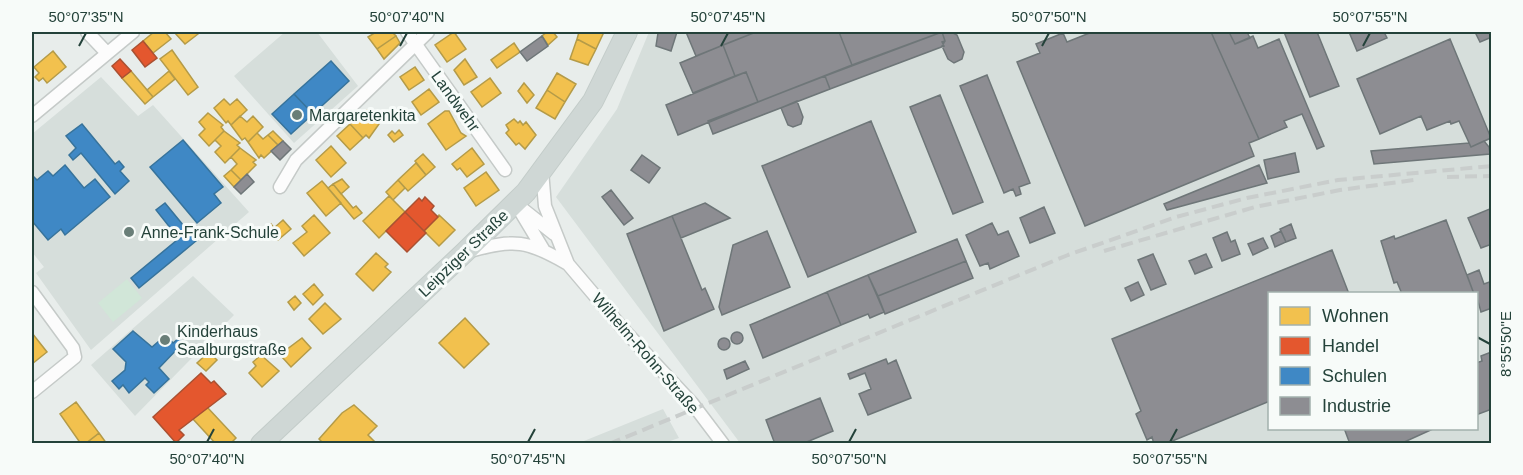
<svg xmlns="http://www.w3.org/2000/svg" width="1523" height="475" viewBox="0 0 1523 475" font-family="Helvetica,sans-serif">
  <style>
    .built { fill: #d6dedb; fill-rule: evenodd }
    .pitch { fill: #d1e6d8 }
    .homes { fill: #f2c14e; stroke: #b49b48; stroke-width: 1.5 }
    .shops { fill: #e4572e; stroke: #aa5132; stroke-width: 1.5 }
    .schools { fill: #3f88c5; stroke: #37739b; stroke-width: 1.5 }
    .industry { fill: #8d8d92; stroke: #6e7678; stroke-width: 1.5 }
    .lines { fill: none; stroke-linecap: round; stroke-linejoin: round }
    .street-casing { stroke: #c5cac8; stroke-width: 15 }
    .primary-casing { stroke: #c3ccc9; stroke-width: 22 }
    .street { stroke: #fcfcfc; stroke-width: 12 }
    .primary { stroke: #cfd7d5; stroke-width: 20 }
    .rail { stroke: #c9cdcc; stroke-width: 4; stroke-dasharray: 12 6; stroke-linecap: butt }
    .ticks { fill: none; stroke: #24423a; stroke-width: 2 }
    .poi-dot { fill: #697e78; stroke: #f7fbf9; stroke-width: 2 }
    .labels { text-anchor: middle; stroke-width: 6; stroke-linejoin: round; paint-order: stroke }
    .street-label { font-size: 16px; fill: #24423a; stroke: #f7fbf9 }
    .poi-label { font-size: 16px; fill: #24423a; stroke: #f7fbf9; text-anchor: start }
    .neatline { fill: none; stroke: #24423a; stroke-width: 2 }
    .ticks-label { font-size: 15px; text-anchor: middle; fill: #24423a }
  </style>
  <rect width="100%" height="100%" fill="#e8edeb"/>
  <path class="built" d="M285,32H317L358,86L294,143L234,76Z
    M649,32H1491V443H740L556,197L617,109ZM1270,294H1476V428H1270Z
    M101,77L138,116L153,105L249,212L91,350L36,273L44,267L32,252V134Z
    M193,276L234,315L135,416L91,365Z
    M663,409L679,438L664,443H579Z"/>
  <path class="pitch" d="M127,279L142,298L113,322L98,303Z"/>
  <path class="homes" d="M154,32H165L171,39L153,53L143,41Z
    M174,32H196L198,34L185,44Z
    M376,32H392L396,36L377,49L368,37Z
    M454,32L466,49L447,62L435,45Z
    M547,32H553L557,37L548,45L542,36Z
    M579,32H604L596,49L577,39Z
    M396,36L400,43L384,59L377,49Z
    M577,39L596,49L588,65L570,59Z
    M514,43L520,52L497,68L491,60Z
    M172,50L198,87L188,95L160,59Z
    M53,51L66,67L47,83L43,78L39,81L35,77L39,73L34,67Z
    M465,59L477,77L464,85L454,70Z
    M415,67L424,80L409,90L400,77Z
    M131,71L153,97L145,104L122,78Z
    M169,71L175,79L153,97L147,90Z
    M557,73L576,84L565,102L547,90Z
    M490,78L501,93L482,107L471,92Z
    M524,83L534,95L527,103L518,91Z
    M429,89L439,102L421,115L412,102Z
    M547,90L565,102L555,119L536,108Z
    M224,99L230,105L237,99L247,110L231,125L228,121L226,123L214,108Z
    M367,110L379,124L369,138L366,135L363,138L350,124L361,112L362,114Z
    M445,111H449L461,133L466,136L446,150L428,124Z
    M208,113L223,125L221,127L224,131L209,146L199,135L205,129L199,122Z
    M240,116L247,122L253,116L263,127L248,142L245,138L242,140L231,125Z
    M514,119L518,123L520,121L523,125L526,122L536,135L525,149L519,143L516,145L506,133L509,130L506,125Z
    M350,124L363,138L350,150L337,136Z
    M399,130L403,135L394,142L388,135L392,131L395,134Z
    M224,131L240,143L237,145L240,148L225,163L215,152L221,146L215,140Z
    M273,131L283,141L278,145L268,135Z
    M257,133L263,139L268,135L278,145L264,158L261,155L259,158L248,142Z
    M331,146L346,163L331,177L316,160Z
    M240,148L256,160L253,162L256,165L241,180L231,170L237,164L231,157Z
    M472,148L484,164L467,177L460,168L457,170L452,164Z
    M423,154L435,167L426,175L415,161Z
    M416,163L426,175L408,191L398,180Z
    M231,170L241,180L234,187L224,176Z
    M486,172L499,190L476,206L464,188Z
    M342,179L349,187L341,194L333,184Z
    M398,180L405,188L393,200L386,192Z
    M322,181L341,203L326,216L307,193Z
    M333,184L353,208L356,206L362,213L354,219L328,188Z
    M389,196L405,212L379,238L363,221Z
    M314,215L330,233L304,256L293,243L307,232L302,226Z
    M439,215L455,230L439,246L424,231Z
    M283,220L291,229L278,240L267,228L271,224L274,228Z
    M376,253L388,264L385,267L391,272L373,291L356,274Z
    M314,284L323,295L313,305L303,294Z
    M295,296L301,303L294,310L288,302Z
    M325,303L341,319L323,334L309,319Z
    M465,318L489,344L464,368L439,343Z
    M32,333L47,352L32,364Z
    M302,338L311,348L291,367L282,357L287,352L286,350Z
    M209,352L217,360L206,371L197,363Z
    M261,355L279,371L262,387L249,373L256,366L253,362Z
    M76,402L99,433L85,444H81L60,414Z
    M354,405L377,426L368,435L377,444H324L319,439L342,413Z
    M207,407L236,438L230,444H216L193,419Z
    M99,433L107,444H85Z"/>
  <path class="shops" d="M143,41L157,58L145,67L132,50Z
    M120,59L131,71L122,78L112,66Z
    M425,197L434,206L431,210L438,217L424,231L405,212L419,198L422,201Z
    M405,212L426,233L407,252L386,231Z
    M201,373L211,383L214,381L226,394L179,430L184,435L176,443L153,417Z"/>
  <path class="schools" d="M331,61L349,81L313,114L294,94Z
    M294,94L313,114L291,134L272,114Z
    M82,124L115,164L119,161L124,167L120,171L129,181L115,194L81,153L73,160L69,155L76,148L66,136Z
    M183,140L223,187L214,194L221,203L197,223L150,167Z
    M65,165L84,188L95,179L110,197L65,235L61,229L48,240L32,221V175L37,180L48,171L53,176Z
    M165,203L188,231L179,239L156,210Z
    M188,231L196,241L139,288L131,278Z
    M133,331L152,347L166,335L173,343L179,338L183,343L159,368L169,379L154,393L146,385L149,382L145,378L129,393L123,385L119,389L112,381L125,370L126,362L113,349Z"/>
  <path class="industry" d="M656,32H677L671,51L656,46L658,33Z
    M686,32H756L696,56Z
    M756,32H839L852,65L758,102L746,72L735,76L723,45Z
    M839,32H942L852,65Z
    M942,32H951L957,35L964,52L962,59L954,63L948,59L942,46L945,41Z
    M942,32L945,41L942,42L944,46L830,89L825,76Z
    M1092,32H1211L1259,139L1249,143L1254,156L1085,226L1017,62L1040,53L1036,44L1063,33L1067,42Z
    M1211,32H1229L1235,44L1253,36L1258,48L1279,39L1324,146L1317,149L1302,114L1284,121L1287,127L1259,139Z
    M1229,32H1247L1250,38L1235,44Z
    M1284,32H1317L1339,86L1310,97Z
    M1349,32H1384L1387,38L1357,51Z
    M1475,32H1492V37L1480,42Z
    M542,36L548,46L527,61L520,52Z
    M1450,39L1491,138L1471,147L1459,121L1451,124L1450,121L1427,130L1421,116L1380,134L1357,79Z
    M723,45L735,76L693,93L680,63Z
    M746,72L758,102L678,135L666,105Z
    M987,75L1030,183L1019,187L1021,194L1016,196L1013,189L1004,193L960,86Z
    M825,76L830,89L713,134L708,121Z
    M940,95L983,202L953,214L910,107Z
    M797,101L803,117L801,124L793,127L788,125L781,108Z
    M871,121L916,232L808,277L762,166Z
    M283,141L291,149L280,160L271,151Z
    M1484,141L1489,147L1490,154L1374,164L1371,151L1469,143L1471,147Z
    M1295,153L1299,172L1268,179L1264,160Z
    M642,155L660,168L649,183L631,170Z
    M1259,165L1267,183L1167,210L1164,204Z
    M247,174L254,182L241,194L234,187Z
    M611,190L633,218L624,225L602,197Z
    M705,203L730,218L681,238L672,216Z
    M1044,207L1055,233L1030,243L1020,218Z
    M1492,208V244L1481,248L1468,218Z
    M672,216L702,290L705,288L714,309L664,331L627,234Z
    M1446,220L1474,294H1402L1397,282L1394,283L1381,241L1394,236L1395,239Z
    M992,223L998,235L1008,231L1019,256L990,269L988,263L980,266L966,235Z
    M1291,224L1296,238L1286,242L1280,229Z
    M767,231L790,287L722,315L719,307L733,245Z
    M1281,231L1286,242L1275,247L1271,236Z
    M1227,232L1231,242L1235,240L1240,254L1222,261L1213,238Z
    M1263,238L1268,248L1253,255L1248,244Z
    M957,239L966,261L878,296L868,275Z
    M1332,250L1349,294H1270V401L1165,444H1154L1152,437L1147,440L1136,414L1141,411L1112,339Z
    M1153,254L1166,284L1151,290L1138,260Z
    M1206,254L1212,267L1195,274L1189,261Z
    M966,261L973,278L885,314L878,296Z
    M1479,270L1484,284L1492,281V308L1481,312L1476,294H1474L1467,275Z
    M868,275L884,312L870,318L868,314L841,325L827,292Z
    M1138,282L1144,295L1131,301L1125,288Z
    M827,292L841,325L763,358L750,325Z
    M731 338a6 6 0 1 1 12 0a6 6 0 1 1-12 0Z
    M718 344a6 6 0 1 1 12 0a6 6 0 1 1-12 0Z
    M1491,352L1492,409L1476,415V363L1482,361L1481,356Z
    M886,359L888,364L896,360L911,398L868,415L859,394L871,389L865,373L850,379L848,374Z
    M745,361L749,369L727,379L724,370Z
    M820,398L833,431L802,444H775L766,420Z
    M1344,428H1435L1400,444H1350Z"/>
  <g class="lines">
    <defs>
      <path id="street" d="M87,32L107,53
        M407,32L505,170
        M32,116L133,32
        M542,171L545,206L568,264L624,330L692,403L723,444
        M280,187L296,160L428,32
        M515,203L554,234
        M516,204L543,249
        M470,251C515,239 527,240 568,264
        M32,292L73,348L75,357L32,392"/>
      <path id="primary" d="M261,444L465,252L526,192L593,101L627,32"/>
    </defs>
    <use href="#street" class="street-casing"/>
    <use href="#primary" class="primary-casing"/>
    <use href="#street" class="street"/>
    <use href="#primary" class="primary"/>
    <path class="rail" d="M1447,177L1492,176
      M1104,251L1255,207L1340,190L1414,180
      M609,444L1068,255L1176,217L1247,198L1338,180L1492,166"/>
  </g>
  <path class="ticks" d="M79,46L86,33M400,46L407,33M721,46L728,33M1042,46L1049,33M1363,46L1370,33M1477,337L1490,344M207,442L214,429M528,442L535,429M849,442L856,429M1170,442L1177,429"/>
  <g class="poi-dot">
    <circle cx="297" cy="115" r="6"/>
    <circle cx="129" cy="232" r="6"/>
    <circle cx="165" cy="340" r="6"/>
  </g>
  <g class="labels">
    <g class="street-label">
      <text transform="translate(456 101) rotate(54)" y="6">Landwehr</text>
      <text transform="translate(463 253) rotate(-44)" y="6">Leipziger Straße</text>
      <text transform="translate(646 353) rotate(49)" y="6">Wilhelm-Rohn-Straße</text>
    </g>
    <g class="poi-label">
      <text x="309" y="121">Margaretenkita</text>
      <text x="141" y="238">Anne-Frank-Schule</text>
      <text x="177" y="337">Kinderhaus<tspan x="177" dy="18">Saalburgstraße</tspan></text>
    </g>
  </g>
  <rect width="1523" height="475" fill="none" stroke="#f7fbf9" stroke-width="66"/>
  <rect x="1268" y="292" width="210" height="138" fill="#f7fbf9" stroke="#a3b1ad" stroke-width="1.5"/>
  <rect x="1280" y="307" width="30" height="18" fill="#f2c14e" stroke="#a3b1ad" stroke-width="1.5"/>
  <text x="1322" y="322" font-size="18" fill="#24423a">Wohnen</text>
  <rect x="1280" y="337" width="30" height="18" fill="#e4572e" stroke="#a3b1ad" stroke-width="1.5"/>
  <text x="1322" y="352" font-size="18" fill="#24423a">Handel</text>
  <rect x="1280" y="367" width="30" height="18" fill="#3f88c5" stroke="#a3b1ad" stroke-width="1.5"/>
  <text x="1322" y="382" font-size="18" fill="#24423a">Schulen</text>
  <rect x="1280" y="397" width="30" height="18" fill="#8d8d92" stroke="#a3b1ad" stroke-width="1.5"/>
  <text x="1322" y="412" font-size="18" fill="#24423a">Industrie</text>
  <rect x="33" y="33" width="1457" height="409" class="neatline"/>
  <g class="ticks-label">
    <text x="86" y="22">50°07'35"N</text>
    <text x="407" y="22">50°07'40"N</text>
    <text x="728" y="22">50°07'45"N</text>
    <text x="1049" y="22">50°07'50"N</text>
    <text x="1370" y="22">50°07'55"N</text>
    <text transform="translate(1506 344) rotate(-90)" y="5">8°55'50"E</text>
    <text x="207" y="464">50°07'40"N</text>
    <text x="528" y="464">50°07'45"N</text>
    <text x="849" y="464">50°07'50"N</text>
    <text x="1170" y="464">50°07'55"N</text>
  </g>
</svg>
